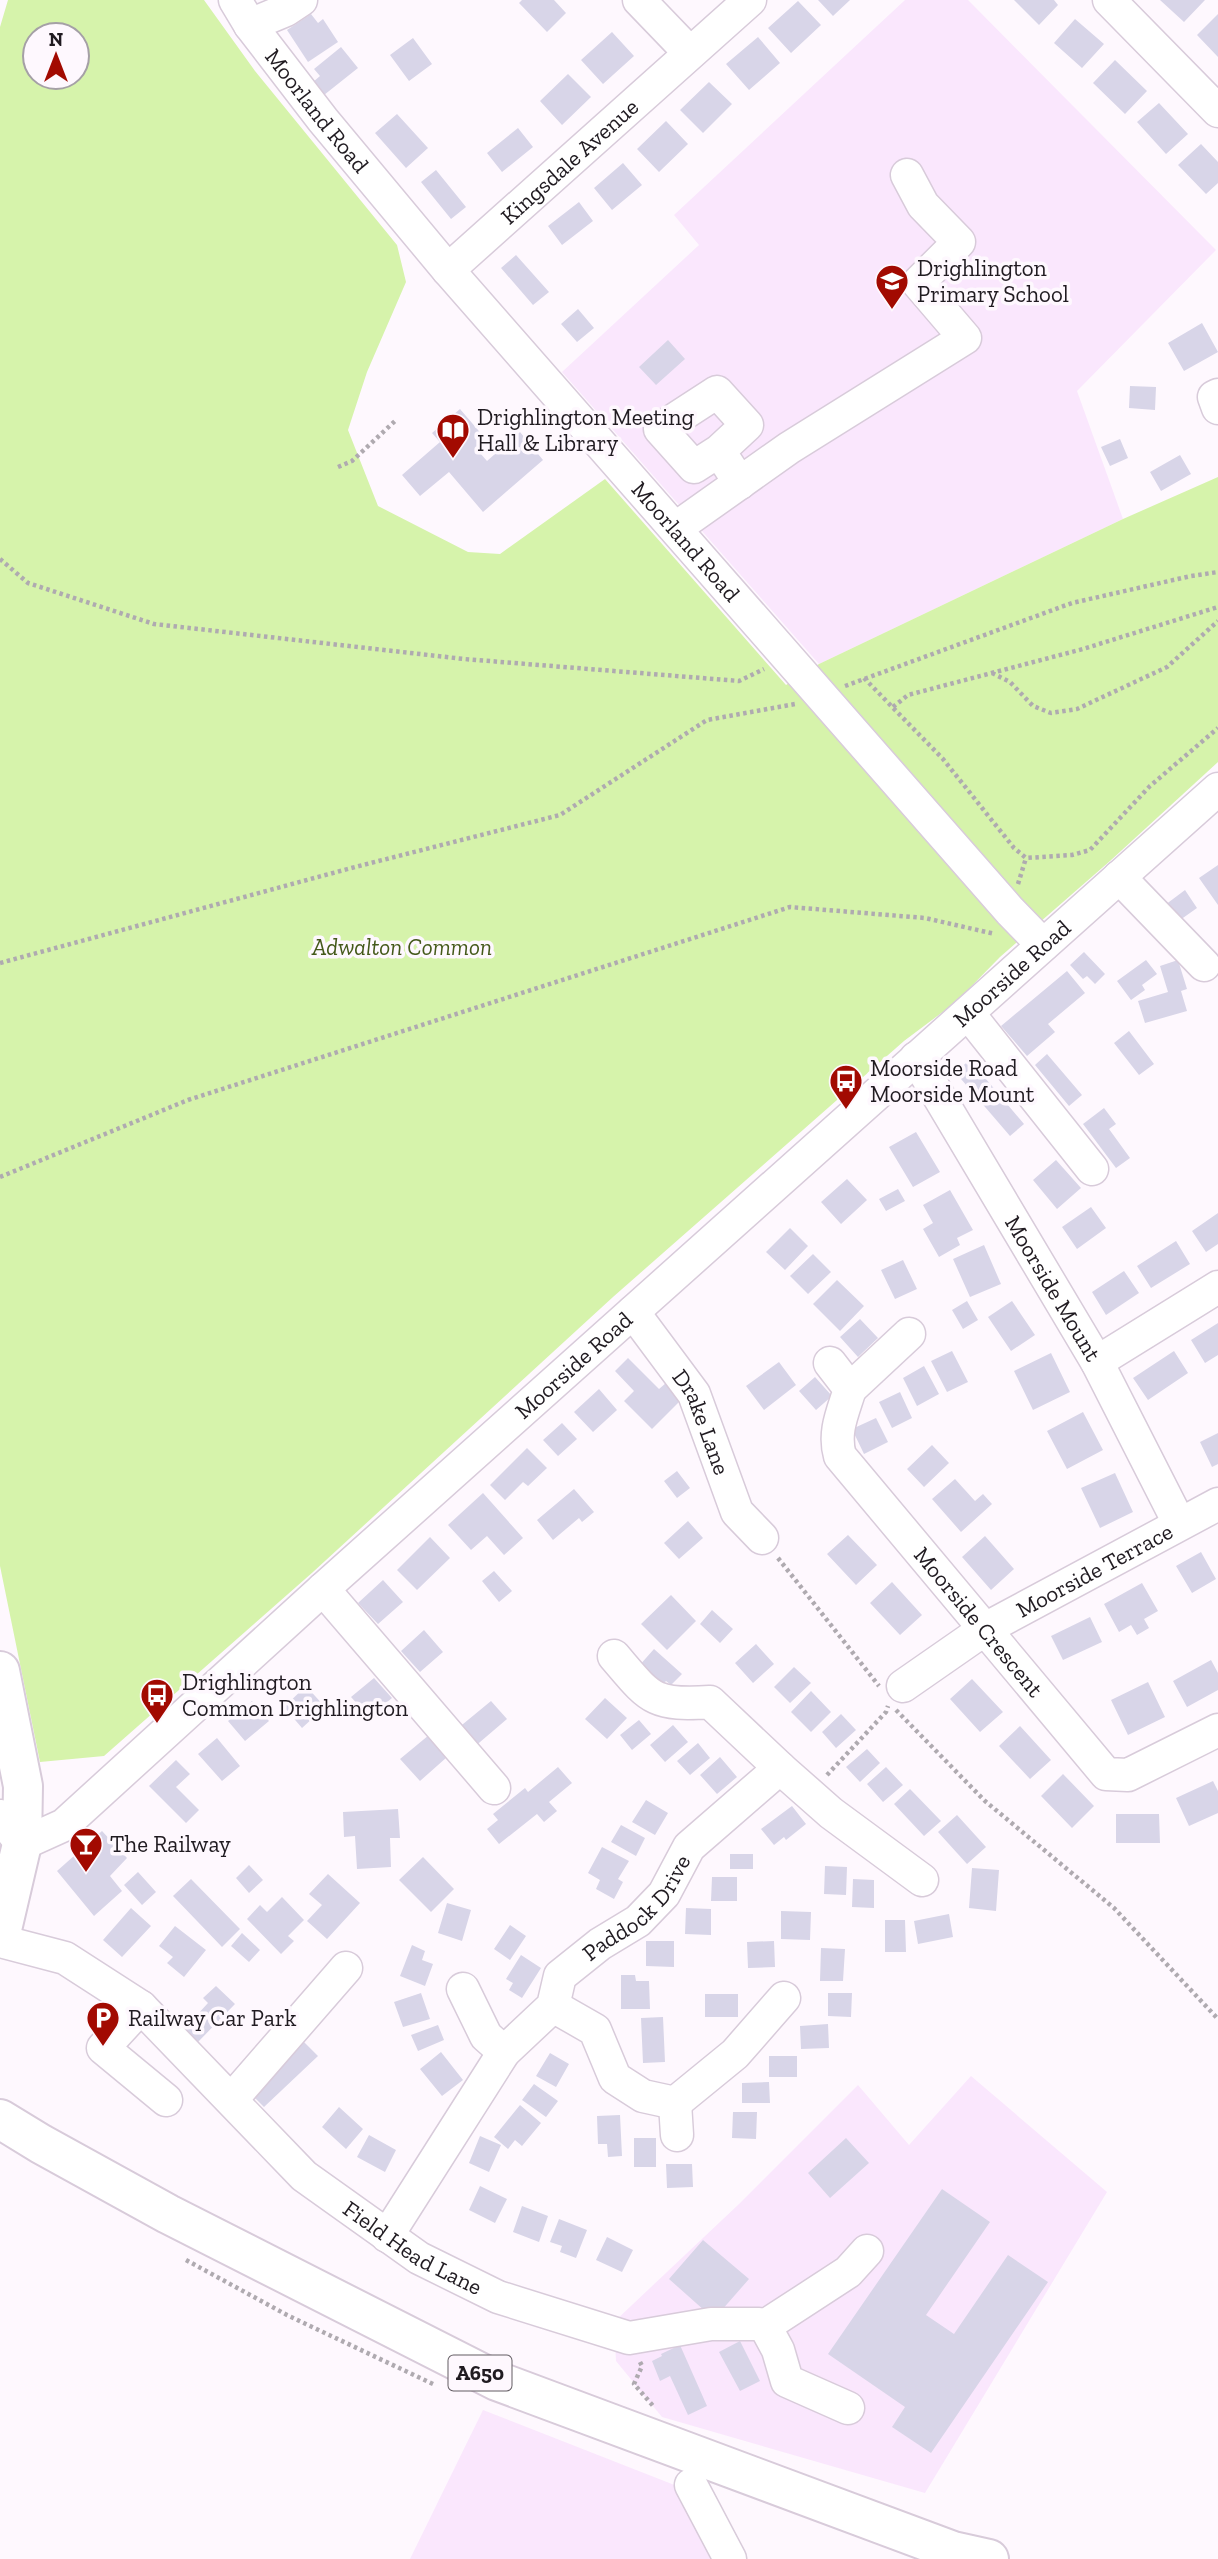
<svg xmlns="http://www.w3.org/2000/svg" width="1218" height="2559" viewBox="0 0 1218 2559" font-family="'Zilla Slab',serif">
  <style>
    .built { fill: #fae7fd }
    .green { fill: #d6f3ab; fill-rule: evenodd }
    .building { fill: #d8d5e8 }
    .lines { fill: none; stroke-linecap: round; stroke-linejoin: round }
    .minor-casing { stroke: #d8cbda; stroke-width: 35 }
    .major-casing { stroke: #d8cbda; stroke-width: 42 }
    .highway-casing { stroke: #d8cbda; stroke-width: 42 }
    .path { stroke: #afaab0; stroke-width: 4.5; stroke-dasharray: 3.5 3.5; stroke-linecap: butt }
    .minor { stroke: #fff; stroke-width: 32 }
    .major { stroke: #fff; stroke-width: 38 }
    .highway { stroke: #fff; stroke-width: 38 }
    .labels { text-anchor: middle; stroke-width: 7; stroke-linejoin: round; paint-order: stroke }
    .shield { fill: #fef8fe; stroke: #635d63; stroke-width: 2 }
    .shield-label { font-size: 21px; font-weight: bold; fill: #201b21 }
    .street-label { font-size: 23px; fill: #201b21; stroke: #fef8fe }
    .poi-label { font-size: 23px; fill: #201b21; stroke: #fef8fe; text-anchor: start }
    .park-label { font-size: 23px; font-style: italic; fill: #44591a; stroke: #fef8fe }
  </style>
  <rect width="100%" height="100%" fill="#fef8fe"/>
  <path class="built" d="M905,0H968L1216,250L1077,391L1123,519L819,664L562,372L699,245L674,215Z
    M971,2076L1107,2192L925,2493L662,2417L616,2361L614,2322L739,2204L858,2085L909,2145Z
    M483,2410L677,2486L716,2559H410Z"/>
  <path class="green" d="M8,0H204L255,71L397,245L406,282L367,372L348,430L378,506L468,552L500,554L605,479L786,685L819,664L1123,519L1218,477V762L1110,861L1000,957L956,1002L904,1041L613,1297L313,1572L104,1756L40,1762L0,1566V27ZM35,35H77V77H35Z"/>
  <path class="building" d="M522,0H554L566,13L547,32L519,3Z
    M818,0H850L833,16Z
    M1014,0H1054L1058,5L1039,25Z
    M1160,0H1205L1184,22Z
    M798,1L821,25L791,53L768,28Z
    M311,14L318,23L323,19L338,42L308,62L287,30Z
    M1218,14V57L1197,35Z
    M1075,19L1104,44L1082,68L1054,43Z
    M612,32L634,56L603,84L581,60Z
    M758,37L780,63L749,90L726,64Z
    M413,38L432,64L409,81L390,55Z
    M341,47L358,68L324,95L313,82L320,76L314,69Z
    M1115,60L1147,91L1125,114L1093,83Z
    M568,74L591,97L562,125L540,101Z
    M709,82L732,104L703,133L680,110Z
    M1159,103L1188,134L1166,154L1137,122Z
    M397,114L428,148L406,168L375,133Z
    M666,121L688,144L659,172L637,149Z
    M518,128L533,147L502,172L487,153Z
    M1201,144L1218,162V183L1206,194L1178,165Z
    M623,163L642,185L612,210L594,188Z
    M436,170L466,207L451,219L421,182Z
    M579,202L593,221L562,245L548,226Z
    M516,255L549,292L533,305L501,268Z
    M578,309L594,328L577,342L561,324Z
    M1202,323L1218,352L1184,371L1168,343Z
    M668,340L685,359L656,385L639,367Z
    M1130,386L1156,387L1155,410L1129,408Z
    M460,409L490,444L480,453L487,461L520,432L543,460L483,512L449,472L420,496L402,475L440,442L432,433Z
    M1120,439L1128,458L1110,466L1101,447Z
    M1180,455L1191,474L1161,491L1150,472Z
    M1218,865V905L1199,878Z
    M1185,890L1197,908L1173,925L1161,908Z
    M1084,952L1105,974L1095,984L1087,976L1083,979L1070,965Z
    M1146,960L1157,974L1142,985L1145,990L1131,1000L1117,981Z
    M1178,960L1187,989L1181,991L1187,1011L1145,1023L1138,1001L1168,992L1160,966Z
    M1067,971L1085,993L1048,1024L1055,1032L1027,1056L1001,1026Z
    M1129,1031L1154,1064L1139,1075L1114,1043Z
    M1047,1054L1082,1095L1069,1106L1035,1065Z
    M970,1060L1024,1124L1010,1136L955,1072Z
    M1104,1108L1116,1124L1109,1129L1130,1158L1116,1168L1083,1124Z
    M916,1132L940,1172L913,1187L889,1147Z
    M1056,1160L1081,1188L1057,1209L1033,1180Z
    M847,1179L867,1200L841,1224L821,1202Z
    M898,1189L905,1201L886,1211L879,1199Z
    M950,1190L973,1230L957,1238L960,1245L939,1257L923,1229L933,1223L923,1205Z
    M1091,1207L1106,1228L1077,1249L1062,1227Z
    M1218,1213V1244L1206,1252L1192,1231Z
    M790,1228L808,1246L785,1270L766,1252Z
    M1176,1241L1190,1264L1151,1288L1137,1266Z
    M984,1245L1001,1284L970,1297L953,1259Z
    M813,1254L831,1272L808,1294L790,1276Z
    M903,1260L917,1289L895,1299L881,1270Z
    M1124,1271L1139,1293L1106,1315L1092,1292Z
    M837,1280L864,1306L840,1331L813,1304Z
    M967,1301L978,1320L963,1329L952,1310Z
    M1012,1301L1035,1335L1011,1351L988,1317Z
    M860,1319L878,1338L858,1357L840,1337Z
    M1218,1323V1355L1205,1363L1191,1340Z
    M952,1351L968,1382L947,1392L931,1361Z
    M1174,1351L1188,1373L1148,1400L1133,1378Z
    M1051,1353L1070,1392L1033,1410L1014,1371Z
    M628,1358L659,1389L666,1383L682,1399L652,1429L624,1401L634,1391L615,1371Z
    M779,1362L796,1385L764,1410L746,1386Z
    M924,1366L939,1394L917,1406L903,1378Z
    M815,1377L832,1396L816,1410L799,1391Z
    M599,1389L617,1410L593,1432L574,1412Z
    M900,1392L912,1418L892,1428L879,1402Z
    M1083,1412L1103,1450L1067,1469L1047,1431Z
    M876,1418L888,1442L864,1454L852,1429Z
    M562,1423L577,1439L558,1456L543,1440Z
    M1218,1433V1464L1212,1467L1200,1442Z
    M932,1445L949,1463L924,1487L907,1469Z
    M527,1448L547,1468L528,1486L523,1482L505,1500L490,1485Z
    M677,1471L690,1488L677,1498L664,1481Z
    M1115,1473L1133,1512L1100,1528L1081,1488Z
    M955,1479L975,1501L983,1494L992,1504L961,1532L932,1499Z
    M574,1489L594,1512L582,1522L579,1518L553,1540L537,1520Z
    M483,1493L523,1538L504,1555L487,1536L471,1550L448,1525Z
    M688,1521L703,1538L679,1559L664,1543Z
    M848,1535L877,1565L856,1585L827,1554Z
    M985,1536L1014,1569L991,1590L962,1557Z
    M430,1537L450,1558L417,1590L397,1570Z
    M1201,1552L1216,1579L1192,1593L1176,1566Z
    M494,1571L512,1591L499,1602L482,1581Z
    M383,1580L403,1602L378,1624L358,1603Z
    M892,1582L922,1615L900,1635L870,1603Z
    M1142,1583L1158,1611L1144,1619L1149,1628L1137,1635L1131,1625L1119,1632L1104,1604Z
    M671,1595L696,1621L667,1650L641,1624Z
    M712,1610L733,1629L720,1643L700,1624Z
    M1090,1617L1102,1642L1063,1660L1051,1636Z
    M424,1630L443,1652L420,1672L401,1651Z
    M756,1644L774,1664L753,1683L735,1663Z
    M654,1649L682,1674L671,1685L666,1681L660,1687L638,1667Z
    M1211,1660L1218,1673V1690L1187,1707L1173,1681Z
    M794,1667L811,1683L790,1703L774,1687Z
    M374,1678L392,1698L369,1717L351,1697Z
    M972,1679L1003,1712L980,1732L950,1699Z
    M1148,1682L1165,1717L1128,1735L1111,1700Z
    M306,1686L325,1707L302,1728L284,1707Z
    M811,1691L831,1712L811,1732L791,1712Z
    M605,1698L627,1718L607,1739L585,1719Z
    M252,1701L269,1721L245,1741L228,1721Z
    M491,1701L507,1719L473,1748L457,1729Z
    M841,1714L856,1730L836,1748L822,1732Z
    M639,1720L651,1734L632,1750L620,1735Z
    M673,1725L688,1742L665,1762L650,1745Z
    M1020,1726L1051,1760L1030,1779L999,1746Z
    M429,1735L455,1750L420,1781L400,1759Z
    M217,1738L240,1766L222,1781L198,1754Z
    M698,1743L710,1758L690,1775L677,1761Z
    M867,1749L880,1763L860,1782L846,1767Z
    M720,1757L737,1777L717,1794L700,1775Z
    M176,1760L190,1774L176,1787L199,1810L186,1823L149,1786Z
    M558,1767L572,1783L549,1802L557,1811L544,1822L537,1814L499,1844L487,1829L498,1820L493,1814L525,1788L528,1792Z
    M886,1767L903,1785L883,1802L867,1784Z
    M1063,1774L1094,1806L1072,1828L1041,1796Z
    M1213,1781L1218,1791V1813L1189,1826L1176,1798Z
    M910,1789L941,1821L924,1836L894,1804Z
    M646,1800L668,1813L655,1835L632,1822Z
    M792,1806L806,1824L786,1840L784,1837L774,1845L761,1829Z
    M398,1809L400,1838H390L391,1867L357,1869L355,1836L344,1837L343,1812Z
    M1116,1814H1159L1160,1843H1116Z
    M957,1815L986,1847L967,1864L938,1832Z
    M621,1825L645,1838L636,1856L611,1842Z
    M102,1831L127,1858L110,1876L122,1891L94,1916L57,1871Z
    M602,1847L629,1861L618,1879L623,1882L614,1899L596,1889L600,1880L588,1873Z
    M730,1854H753V1869H730Z
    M423,1857L454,1889L431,1912L399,1880Z
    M249,1865L263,1880L249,1893L236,1878Z
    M825,1866L847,1867L846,1895L824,1894Z
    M972,1868L999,1870L996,1911L969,1908Z
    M138,1872L156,1892L142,1905L124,1885Z
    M328,1874L360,1903L327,1939L307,1921L322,1905L309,1894Z
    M712,1877H737V1901H711Z
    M191,1879L240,1929L222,1947L173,1896Z
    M853,1879L874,1880V1908L852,1907Z
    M282,1897L304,1920L288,1936L294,1941L281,1954L247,1919L260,1905L267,1912Z
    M447,1903L471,1910L462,1941L438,1933Z
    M131,1908L151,1926L122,1957L103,1940Z
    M686,1908L711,1909V1935L685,1934Z
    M781,1911L811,1912L810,1940L781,1939Z
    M949,1914L953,1937L918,1944L914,1921Z
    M885,1920H905L906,1952H885Z
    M510,1925L526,1936L510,1960L494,1949Z
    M175,1926L206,1950L184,1977L167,1963L173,1957L159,1946Z
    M242,1933L260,1950L249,1962L231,1946Z
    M646,1941H674V1967L646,1966Z
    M774,1941L775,1967L748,1968L747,1942Z
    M412,1945L425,1951L422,1960L433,1964L425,1986L400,1976Z
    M821,1948L845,1949L843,1981H820Z
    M521,1955L541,1968L522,1998L509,1990L513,1983L506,1979Z
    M621,1975H635L636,1981H649L650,2009H621Z
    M216,1986L235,2004L198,2042L184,2029L208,2003L203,1998Z
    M421,1993L430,2019L403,2027L394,2002Z
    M828,1993H852L851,2017L828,2016Z
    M705,1994H738V2017H705Z
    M663,2017L665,2062L643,2063L641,2018Z
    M828,2024L829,2048L801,2049L800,2026Z
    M438,2025L444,2040L418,2051L411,2035Z
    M303,2041L318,2056L264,2107L249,2092Z
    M441,2052L463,2080L442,2096L420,2069Z
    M550,2053L569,2064L556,2087L536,2076Z
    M769,2056H797V2077H769Z
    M769,2082L770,2103H742V2083Z
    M534,2084L558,2101L546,2117L522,2100Z
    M520,2105L541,2123L522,2146L515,2140L508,2149L494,2137Z
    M339,2107L363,2129L346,2149L322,2127Z
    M733,2112H757L756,2139L732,2138Z
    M620,2115L622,2156L608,2157L607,2144H598L597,2116Z
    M369,2135L396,2150L385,2172L357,2157Z
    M480,2136L501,2145L489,2172L469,2163Z
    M634,2138H656V2167H634Z
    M846,2138L869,2163L830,2198L808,2173Z
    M666,2164H692L693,2187L667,2188Z
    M480,2186L507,2199L495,2223L469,2210Z
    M942,2189L990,2222L926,2315L954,2334L1008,2255L1048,2282L931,2453L892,2427L905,2407L828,2354Z
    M522,2206L548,2216L539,2242L513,2232Z
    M559,2219L587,2230L576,2258L560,2252L562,2246L550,2242Z
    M607,2237L633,2250L622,2272L596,2260Z
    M703,2240L749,2279L714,2319L669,2279Z
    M740,2341L760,2381L740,2391L719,2352Z
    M680,2345L707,2406L688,2415L670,2376L660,2381L652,2361L662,2356L661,2354Z"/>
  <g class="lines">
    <defs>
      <g id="minor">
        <path id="s1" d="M235,0L250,25L323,120L448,270L1010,911L1043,945"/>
        <path d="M639,0L690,53"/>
        <path d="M1109,0L1218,111"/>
        <path d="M250,25L286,10L301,0"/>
        <path id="s2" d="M448,270L750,0"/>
        <path d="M1218,395L1214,397L1218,408"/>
        <path d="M719,451L747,425L717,392L660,429L694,467L719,451L740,483"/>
        <path d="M676,528L789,448L965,338L918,283L959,242L923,205L907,175"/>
        <path d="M1119,877L1204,965"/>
        <path d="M968,1013L1092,1169"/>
        <path id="s3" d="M916,1058L1097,1362L1179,1523"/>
        <path id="s4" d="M633,1312L694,1394L737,1512L762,1538"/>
        <path d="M1097,1362L1218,1287"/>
        <path id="s5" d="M830,1363L850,1389C843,1412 833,1432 840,1456L1106,1774L1128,1775L1218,1730"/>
        <path d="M850,1389L909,1334"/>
        <path d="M323,1589L494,1788"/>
        <path d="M614,1656C650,1698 652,1706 710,1702L780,1768"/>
        <path id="s6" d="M903,1686L985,1629L1218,1504"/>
        <path id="s7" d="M0,1816L22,1844L64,1825L323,1589L1218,789"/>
        <path id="s8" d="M0,1941L65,1958L141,2007L304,2176L419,2258L498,2297L629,2338L711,2324H759L765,2326L778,2350L787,2381L848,2408"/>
        <path d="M463,1989L486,2036L504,2052"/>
        <path d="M553,2006L595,2030L615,2078L643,2096L675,2103L735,2054L784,1998"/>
        <path d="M141,2007L103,2048L166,2100"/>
        <path d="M232,2099L346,1968"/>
        <path d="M675,2103L677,2135"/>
        <path id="s9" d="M387,2236L504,2052L553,2006L560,1976L600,1944L638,1921L664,1894L689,1847L780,1768L831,1813L922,1880"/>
        <path d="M765,2326L848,2272L867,2251"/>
        <path d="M691,2485L730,2559"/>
      </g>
      <path id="major" d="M0,1671L23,1786L22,1844L0,1938"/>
      <path id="highway" d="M0,2119L41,2144L168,2214L497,2381L953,2551L989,2559"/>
    </defs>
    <use href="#minor" class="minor-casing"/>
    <use href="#major" class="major-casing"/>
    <use href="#highway" class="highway-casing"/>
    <path class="path" d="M338,467L352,461L395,421
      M0,559L28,583L154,624L464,659L739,681L764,669
      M992,673L1010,682L1033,706L1051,713L1077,709L1167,667L1218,621
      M864,678L943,759L1014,848L1026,858L1072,855L1090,850L1150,786L1218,728
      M845,686L1072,603L1191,576L1218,572
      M893,707L908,695L1083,649L1218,607
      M1018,884L1026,858
      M0,963L355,867L560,815L707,720L795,704
      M0,1177L188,1100L790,907L925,918L995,934
      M778,1558L879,1686
      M896,1710L985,1801L1114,1908L1218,2019
      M827,1775L886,1712L888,1706
      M186,2260L287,2315L435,2385
      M640,2362L642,2366L634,2384L654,2407"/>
    <use href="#minor" class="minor"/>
    <use href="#major" class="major"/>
    <use href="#highway" class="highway"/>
  </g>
  <defs>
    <symbol id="school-pin" viewBox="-11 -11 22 30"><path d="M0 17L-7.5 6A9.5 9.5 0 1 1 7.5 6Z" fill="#a20a01" stroke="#fef8fe"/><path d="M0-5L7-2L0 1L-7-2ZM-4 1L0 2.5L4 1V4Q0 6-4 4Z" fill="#fff"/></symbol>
    <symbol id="library-pin" viewBox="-11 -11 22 30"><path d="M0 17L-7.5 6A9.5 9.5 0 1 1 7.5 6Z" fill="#a20a01" stroke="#fef8fe"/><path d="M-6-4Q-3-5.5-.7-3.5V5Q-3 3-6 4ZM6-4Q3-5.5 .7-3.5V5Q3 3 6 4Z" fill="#fff"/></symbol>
    <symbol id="bus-pin" viewBox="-11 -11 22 30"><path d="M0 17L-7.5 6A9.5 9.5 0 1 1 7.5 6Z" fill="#a20a01" stroke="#fef8fe"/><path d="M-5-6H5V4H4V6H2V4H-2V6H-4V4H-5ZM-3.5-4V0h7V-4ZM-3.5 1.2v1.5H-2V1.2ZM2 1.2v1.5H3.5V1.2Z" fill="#fff"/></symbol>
    <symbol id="bar-pin" viewBox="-11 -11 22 30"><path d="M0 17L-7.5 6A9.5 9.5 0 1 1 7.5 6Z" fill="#a20a01" stroke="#fef8fe"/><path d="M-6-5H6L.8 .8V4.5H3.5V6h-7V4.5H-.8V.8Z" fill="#fff"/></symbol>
    <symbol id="parking-pin" viewBox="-11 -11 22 30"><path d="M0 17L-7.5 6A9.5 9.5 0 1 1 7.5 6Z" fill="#a20a01" stroke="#fef8fe"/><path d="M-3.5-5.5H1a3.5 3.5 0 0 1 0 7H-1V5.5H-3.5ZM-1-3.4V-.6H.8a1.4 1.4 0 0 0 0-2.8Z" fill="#fff"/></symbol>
  </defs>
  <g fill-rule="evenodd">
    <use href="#school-pin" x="873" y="262" width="38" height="52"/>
    <use href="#library-pin" x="434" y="411" width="38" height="52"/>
    <use href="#bus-pin" x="827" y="1062" width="38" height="52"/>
    <use href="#bus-pin" x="138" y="1676" width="38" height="52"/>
    <use href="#bar-pin" x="67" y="1825" width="38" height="52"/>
    <use href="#parking-pin" x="84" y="1999" width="38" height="52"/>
  </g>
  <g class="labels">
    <rect class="shield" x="448.5" y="2355.5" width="63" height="35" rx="5"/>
    <g class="shield-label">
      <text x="480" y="2380">A650</text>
    </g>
    <g class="street-label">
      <text dy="8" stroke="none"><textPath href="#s1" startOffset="138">Moorland Road</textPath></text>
      <text dy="8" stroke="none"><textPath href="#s2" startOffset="163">Kingsdale Avenue</textPath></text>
      <text dy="8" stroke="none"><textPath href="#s1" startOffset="705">Moorland Road</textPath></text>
      <text dy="8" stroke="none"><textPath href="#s7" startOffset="1356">Moorside Road</textPath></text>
      <text dy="8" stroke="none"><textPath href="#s3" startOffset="268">Moorside Mount</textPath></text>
      <text dy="8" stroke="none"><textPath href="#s7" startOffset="768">Moorside Road</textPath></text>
      <text dy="8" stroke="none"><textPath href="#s4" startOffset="131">Drake Lane</textPath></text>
      <text dy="8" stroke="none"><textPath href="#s6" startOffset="224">Moorside Terrace</textPath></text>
      <text dy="8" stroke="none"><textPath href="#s5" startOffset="318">Moorside Crescent</textPath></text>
      <text dy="8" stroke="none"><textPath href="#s9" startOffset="420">Paddock Drive</textPath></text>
      <text dy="8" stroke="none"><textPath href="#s8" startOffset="523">Field Head Lane</textPath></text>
    </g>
    <g class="poi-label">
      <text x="917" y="276">Drighlington<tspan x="917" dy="26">Primary School</tspan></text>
      <text x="477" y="425">Drighlington Meeting<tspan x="477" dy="26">Hall &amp; Library</tspan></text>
      <text x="870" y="1076">Moorside Road<tspan x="870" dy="26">Moorside Mount</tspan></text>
      <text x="182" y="1690">Drighlington<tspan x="182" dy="26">Common Drighlington</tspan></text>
      <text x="110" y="1852">The Railway</text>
      <text x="128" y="2026">Railway Car Park</text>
    </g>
    <g class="park-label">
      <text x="402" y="955">Adwalton Common</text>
    </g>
  </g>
  <g transform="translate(56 56)"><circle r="33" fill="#fef8fe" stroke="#a5a0a6" stroke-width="2"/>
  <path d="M0-5L12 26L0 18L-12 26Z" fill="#a20a01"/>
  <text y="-10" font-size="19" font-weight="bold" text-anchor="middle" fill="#201b21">N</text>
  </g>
</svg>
